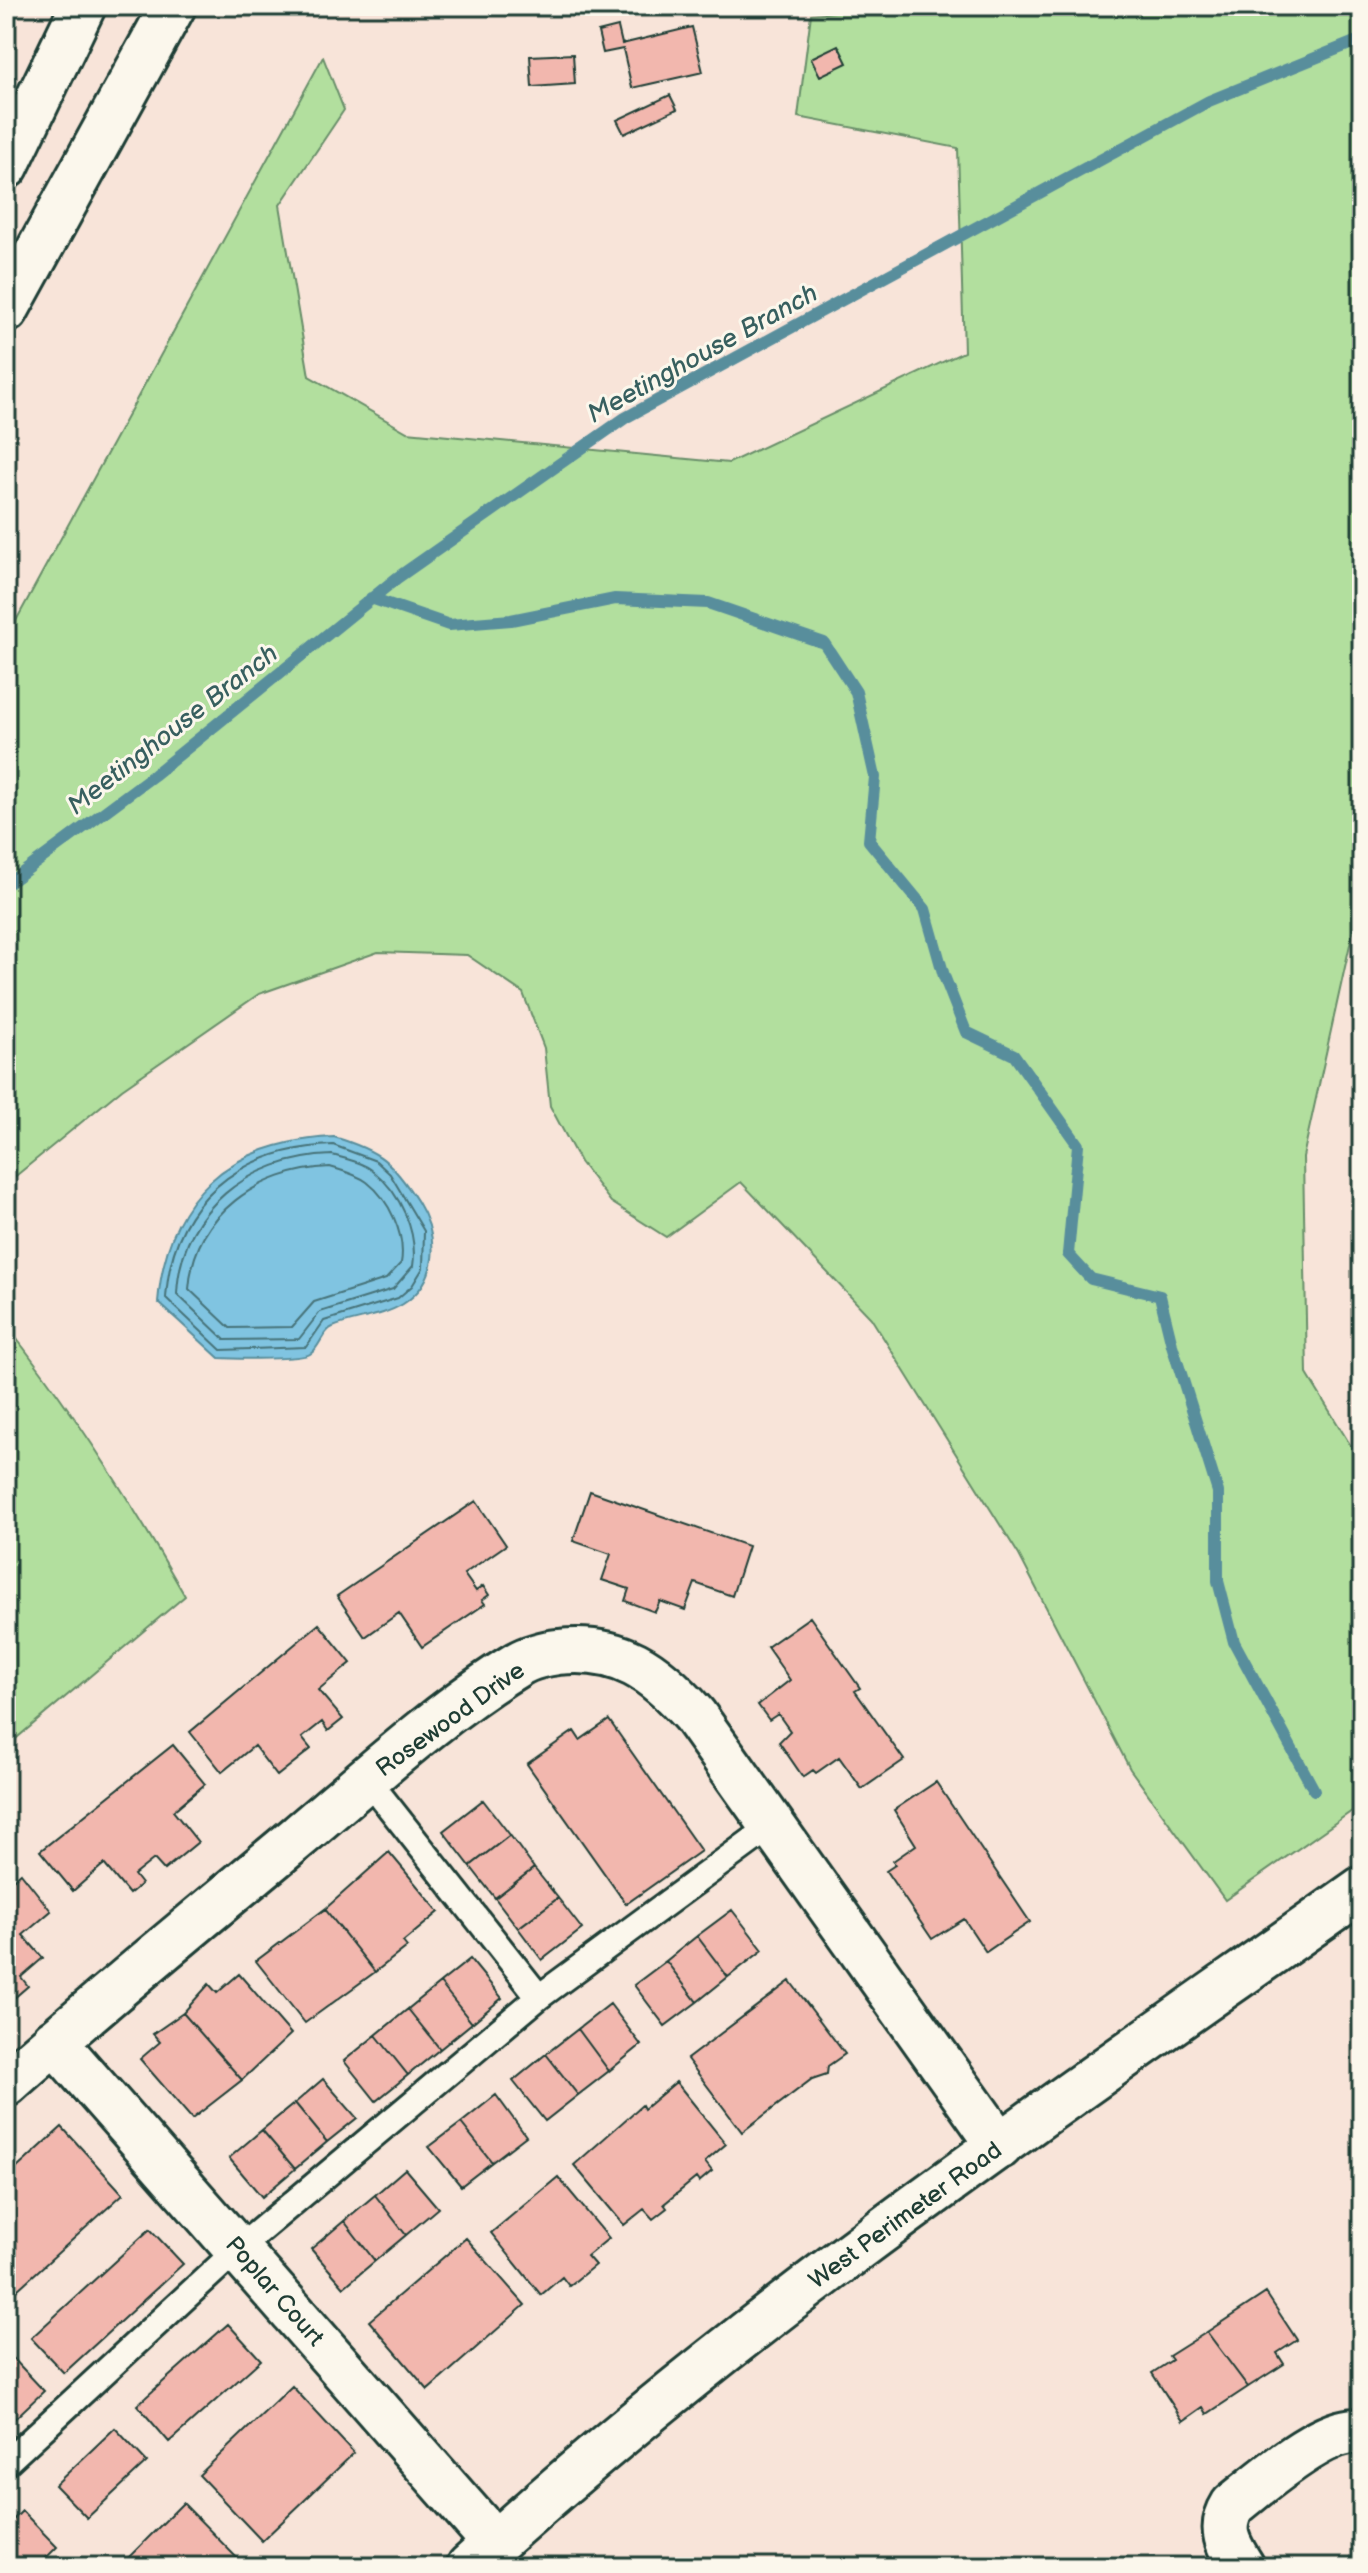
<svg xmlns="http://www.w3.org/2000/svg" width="1368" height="2573" viewBox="0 0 1368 2573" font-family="'Balsamiq Sans',sans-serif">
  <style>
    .green { fill: #b2df9e; stroke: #688e69; stroke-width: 2 }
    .water { fill: #80c4e1; stroke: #598e9c; stroke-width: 2 }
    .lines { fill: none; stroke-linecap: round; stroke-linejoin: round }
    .shore { stroke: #467379; stroke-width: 2 }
    .stream { stroke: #598e9c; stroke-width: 12 }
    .building { fill: #f2b7ae; stroke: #1f3d34; stroke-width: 2 }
    .service-casing { stroke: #1f3d34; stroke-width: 30 }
    .minor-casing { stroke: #1f3d34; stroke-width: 50 }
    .tertiary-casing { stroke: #1f3d34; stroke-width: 50 }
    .motorway-casing { stroke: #1f3d34; stroke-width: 50 }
    .service { stroke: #fbf7ec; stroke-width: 24 }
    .minor { stroke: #fbf7ec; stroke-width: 44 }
    .tertiary { stroke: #fbf7ec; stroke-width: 44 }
    .motorway { stroke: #fbf7ec; stroke-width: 44 }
    .labels { text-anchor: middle; stroke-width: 6; stroke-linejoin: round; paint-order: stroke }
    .street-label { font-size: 24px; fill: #1f3d34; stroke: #fbf7ec }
    .water-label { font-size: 26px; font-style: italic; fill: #375f5f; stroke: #fbf7ec }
  </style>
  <rect width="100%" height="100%" fill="#f8e4d9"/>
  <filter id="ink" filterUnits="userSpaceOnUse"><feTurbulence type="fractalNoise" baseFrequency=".0125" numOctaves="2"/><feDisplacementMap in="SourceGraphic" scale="16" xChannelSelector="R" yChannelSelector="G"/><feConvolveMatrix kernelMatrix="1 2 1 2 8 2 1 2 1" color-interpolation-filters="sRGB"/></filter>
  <g filter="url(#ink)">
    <path class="green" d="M910,6H1362V890L1303,1157L1307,1374L1362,1464V1804L1225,1900L1130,1769L1019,1555L871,1318L741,1182L666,1237L611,1202L580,1162L550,1106L544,1048L523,993L467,955L378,952L259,994L122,1089L6,1184V639L323,57L344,110L280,205L309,376L407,432L729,463L964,352L958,148L798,117L811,14Z
      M6,1325C74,1411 131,1501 185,1596L6,1747Z"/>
    <path class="water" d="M334,1137C380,1151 392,1161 418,1202C439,1236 440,1280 403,1304C382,1317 355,1318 333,1327C322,1331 320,1348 310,1354C301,1360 234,1359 219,1358L158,1302C167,1196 229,1142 334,1137Z"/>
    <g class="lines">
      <path class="shore" d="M333,1145L376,1161L390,1174L424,1231L423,1268L412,1286L398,1298L324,1321L306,1347L221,1350L166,1298C172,1201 239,1149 333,1145Z
        M332,1155C346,1159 362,1162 373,1171C401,1193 418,1233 413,1266L393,1289L320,1312L299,1339L225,1340L177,1294C181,1208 250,1158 332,1155Z
        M330,1167C343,1171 356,1174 367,1182C389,1199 406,1235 401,1263L386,1279L314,1302L292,1327L230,1328L189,1289C194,1213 260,1170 330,1167Z"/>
      <path class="stream" d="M371,598L449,625L511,620L615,599L708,603L824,643L856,692L875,777L869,841L925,909L944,976L966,1032L1014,1055L1078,1145L1068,1254L1091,1279L1160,1296L1172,1345L1218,1492V1581L1234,1642L1314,1790
        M6,885L154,775L397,578L625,418L1209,101L1362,39"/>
    </g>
    <path class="building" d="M618,27L622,44L692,27L703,72L632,88L623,49L603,53L598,32Z
      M838,45L847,63L820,76L811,58Z
      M573,54L575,84L532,87L530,56Z
      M670,95L677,109L624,134L617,120Z
      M590,1491L748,1546L732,1596L695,1583L685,1610L660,1601L655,1612L625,1601L629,1589L602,1580L611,1554L573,1541Z
      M476,1501L506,1545L464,1574L476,1591L483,1586L489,1595L482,1600L485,1604L422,1647L399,1613L365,1637L337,1596Z
      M810,1617L860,1688L855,1691L904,1760L862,1789L839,1757L816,1773L813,1770L803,1777L779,1742L790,1731L778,1714L769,1720L758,1705L790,1680L767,1647Z
      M319,1624L351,1663L318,1690L343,1719L328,1731L322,1722L302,1738L311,1749L277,1776L254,1746L222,1772L190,1732Z
      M609,1720L701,1851L626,1904L527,1764L574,1731L580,1740Z
      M173,1745L205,1784L173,1811L198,1842L164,1870L154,1859L134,1875L141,1884L129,1894L104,1864L73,1891L40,1851Z
      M936,1782L1030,1922L986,1952L964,1919L932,1939L886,1871L895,1865L893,1861L916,1845L894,1810Z
      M483,1800L510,1835L470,1866L443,1831Z
      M510,1835L534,1868L495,1898L470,1866Z
      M389,1852L439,1912L403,1942L407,1947L375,1972L325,1909Z
      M534,1868L558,1898L518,1928L495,1898Z
      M21,1873L51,1911L23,1935L43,1958L21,1977L28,1986L6,2005V1886Z
      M558,1898L582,1929L542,1960L518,1928Z
      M325,1909L375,1972L305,2023L256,1961Z
      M732,1910L763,1950L728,1977L697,1936Z
      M697,1936L728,1977L697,2002L666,1961Z
      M470,1959L502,1998L472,2023L440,1983Z
      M666,1961L697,2002L665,2026L634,1985Z
      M239,1974L291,2034L242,2080L183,2013L209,1984L217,1993Z
      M790,1981L845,2054L828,2066L827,2074L812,2079L742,2132L687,2059Z
      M440,1983L472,2023L440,2049L408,2009Z
      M610,2004L641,2045L609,2071L578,2029Z
      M408,2009L440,2049L408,2075L376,2035Z
      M183,2013L242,2080L192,2119L140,2059L160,2042L153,2034Z
      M578,2029L609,2071L578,2095L546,2054Z
      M376,2035L408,2075L376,2101L344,2061Z
      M546,2054L578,2095L545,2121L513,2081Z
      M323,2079L357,2118L327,2142L295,2103Z
      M676,2082L726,2144L705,2162L712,2171L699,2182L696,2178L664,2204L667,2208L653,2219L644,2209L624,2225L574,2165L642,2105L644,2109Z
      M496,2095L526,2136L492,2162L461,2123Z
      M295,2103L327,2142L295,2169L262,2130Z
      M461,2123L492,2162L461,2186L429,2147Z
      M62,2127L123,2194L6,2300V2178Z
      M262,2130L295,2169L262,2197L229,2158Z
      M405,2169L438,2208L406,2235L375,2195Z
      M558,2177L609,2238L587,2256L595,2265L569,2286L562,2277L541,2295L491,2233Z
      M375,2195L406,2235L375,2261L344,2221Z
      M344,2221L375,2261L344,2287L311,2249Z
      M150,2229L183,2264L64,2373L31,2338Z
      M466,2238L525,2305L428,2390L369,2321Z
      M1266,2293L1297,2340L1277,2353L1284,2364L1248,2387L1207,2332Z
      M228,2324L261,2360L169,2442L137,2405Z
      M1207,2332L1248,2387L1207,2414L1203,2407L1183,2421L1152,2373L1172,2360L1169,2356Z
      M10,2355L44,2391L6,2427V2359Z
      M292,2386L354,2453L262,2541L199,2475Z
      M115,2428L147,2462L87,2518L55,2485Z
      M183,2503L239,2560L232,2567H125L122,2564Z
      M22,2511L57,2547L37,2567H6V2527Z"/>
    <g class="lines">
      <defs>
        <path id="service" d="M367,1779L539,1997
          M6,2463L238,2249L539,1997L773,1825"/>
        <path id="minor" d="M54,2041L495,2543
          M6,2084C101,1999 200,1919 298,1837C366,1780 442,1710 518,1664C528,1658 546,1653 558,1652C620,1645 655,1671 694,1715L1000,2146
          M1242,2567C1228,2545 1218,2529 1233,2505C1262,2482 1327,2424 1362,2432"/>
        <path id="tertiary" d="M469,2567C744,2314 1057,2105 1362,1889"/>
        <path id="motorway" d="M6,166L83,6
          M6,310L173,6"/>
      </defs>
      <use href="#service" class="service-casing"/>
      <use href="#minor" class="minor-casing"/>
      <use href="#tertiary" class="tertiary-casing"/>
      <use href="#motorway" class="motorway-casing"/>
      <use href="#service" class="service"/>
      <use href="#minor" class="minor"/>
      <use href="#tertiary" class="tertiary"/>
      <use href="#motorway" class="motorway"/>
    </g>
  </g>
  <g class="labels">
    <g class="street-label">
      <text transform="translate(450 1719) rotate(-36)" y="8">Rosewood Drive</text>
      <text transform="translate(905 2215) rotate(-36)" y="8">West Perimeter Road</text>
      <text transform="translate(275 2291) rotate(49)" y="8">Poplar Court</text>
    </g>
    <g class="water-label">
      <text transform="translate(702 353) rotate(-29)" y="9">Meetinghouse Branch</text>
      <text transform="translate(172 729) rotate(-38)" y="9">Meetinghouse Branch</text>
    </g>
  </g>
  <rect width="1368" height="2573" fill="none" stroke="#fbf7ec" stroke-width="32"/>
  <rect x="16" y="16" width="1336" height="2541" fill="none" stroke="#1f3d34" stroke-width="3" filter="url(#ink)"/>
</svg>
